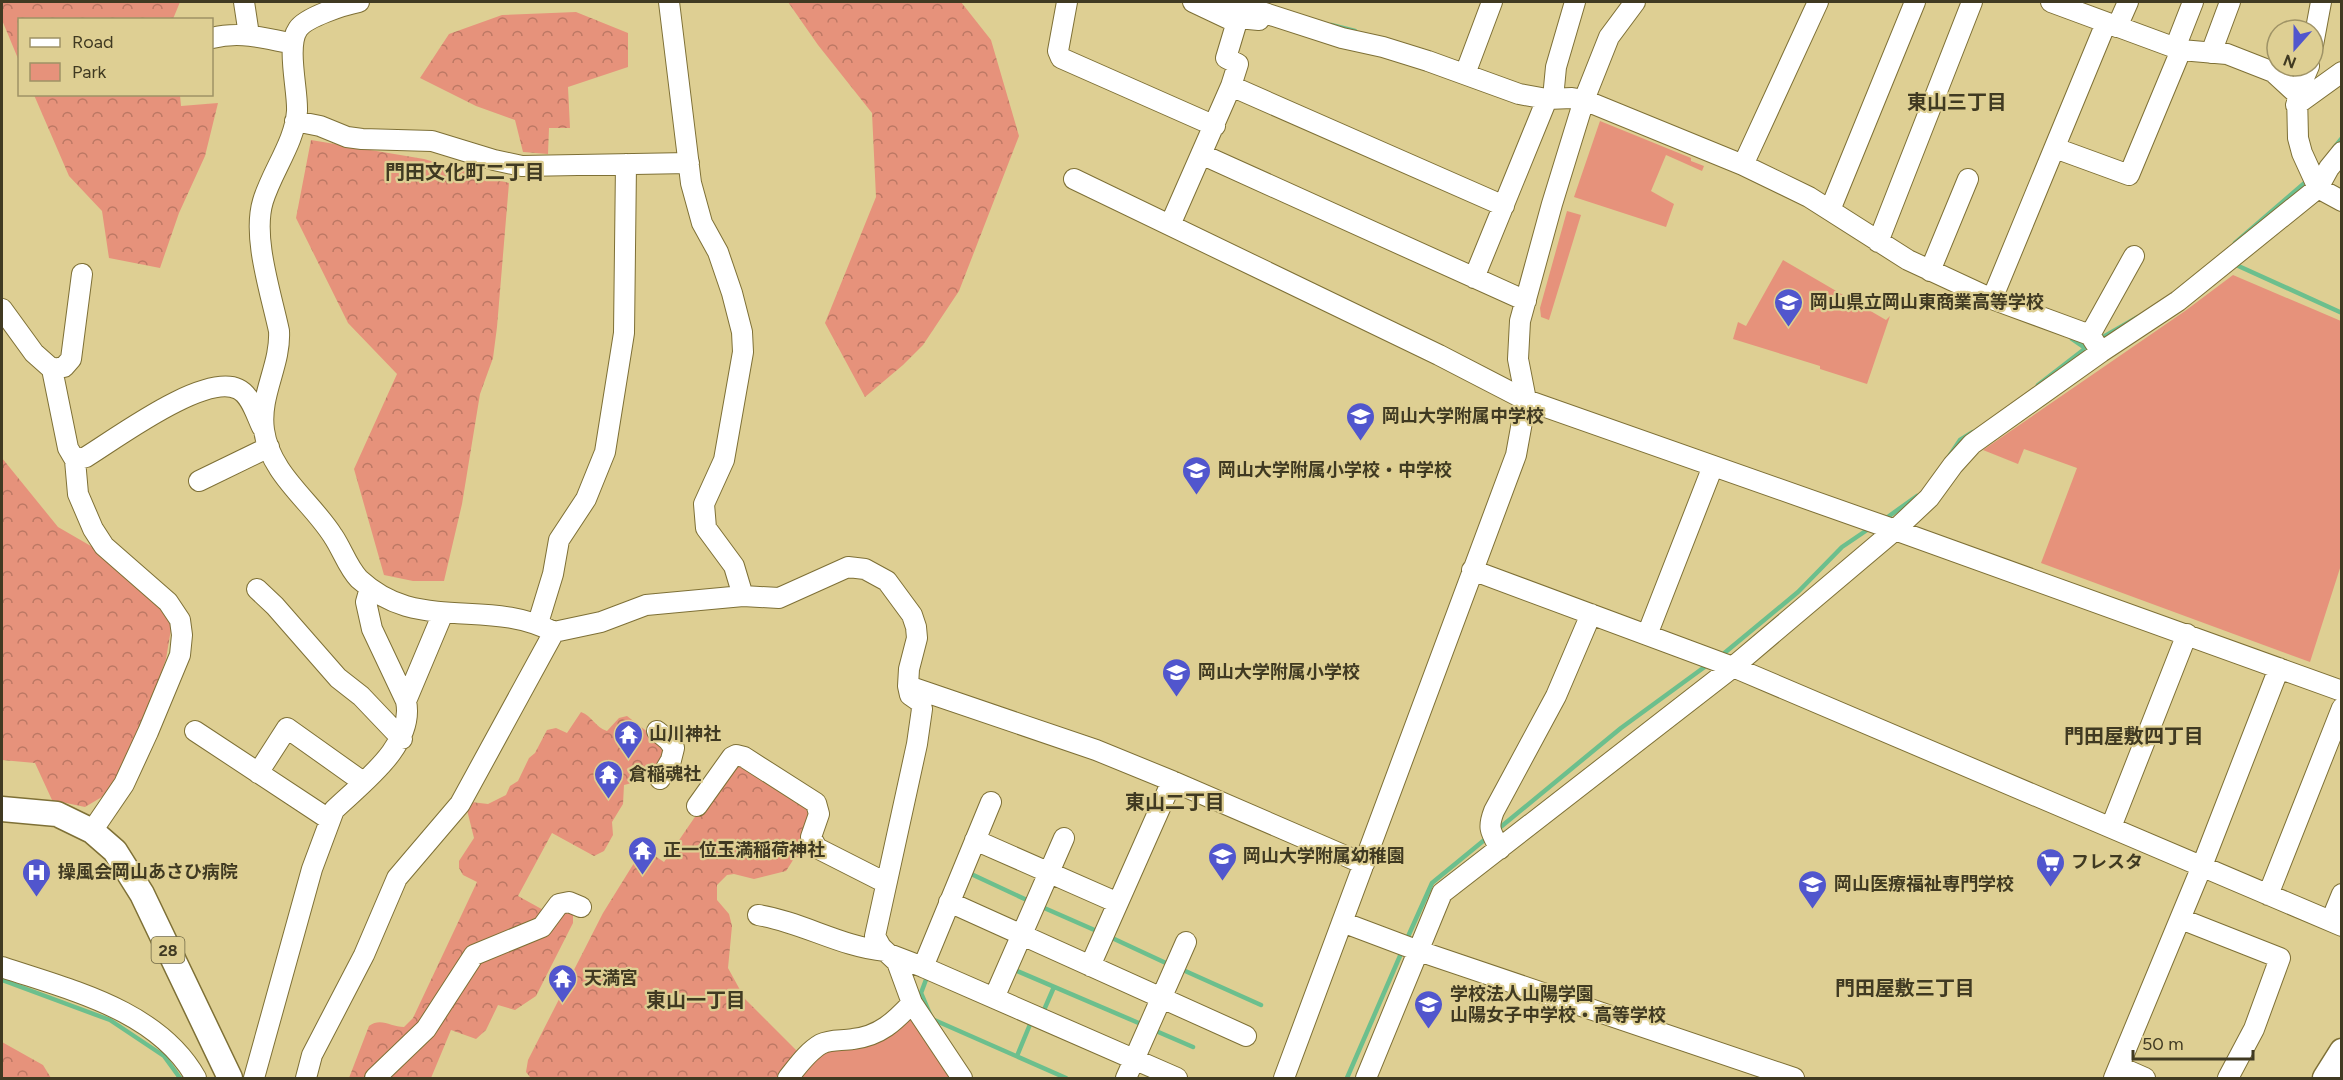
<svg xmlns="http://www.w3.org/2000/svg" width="2343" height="1080" viewBox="0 0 2343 1080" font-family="Figtree,'Noto Sans JP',sans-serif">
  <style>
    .forest { fill: url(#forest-crowns) }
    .green { fill: #e6927b }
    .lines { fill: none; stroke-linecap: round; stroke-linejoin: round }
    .stream { stroke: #6cbf8d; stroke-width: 4.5 }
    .minor-casing { stroke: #7e7036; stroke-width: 22 }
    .major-casing { stroke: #7e7036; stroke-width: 27 }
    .minor { stroke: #fff; stroke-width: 20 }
    .major { stroke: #fff; stroke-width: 24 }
    .labels { text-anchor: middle; stroke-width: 4.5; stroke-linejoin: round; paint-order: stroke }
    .shield { fill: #decf93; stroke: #6f6744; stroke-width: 1.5 }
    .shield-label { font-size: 16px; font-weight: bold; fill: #403a22 }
    .poi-label { font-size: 18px; font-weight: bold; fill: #403a22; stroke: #decf93; text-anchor: start }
    .neighbourhood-label { font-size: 20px; font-weight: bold; fill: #403a22; stroke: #decf93 }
  </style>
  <defs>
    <pattern id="forest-crowns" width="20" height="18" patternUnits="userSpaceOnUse" patternTransform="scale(1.5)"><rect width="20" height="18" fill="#e6927b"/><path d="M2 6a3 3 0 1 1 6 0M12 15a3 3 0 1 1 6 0" fill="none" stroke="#bc7864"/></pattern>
  </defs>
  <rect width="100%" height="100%" fill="#decf93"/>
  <path class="forest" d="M2,2H180L173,19L20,20L19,61L2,20Z
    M788,2H961L991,40L1019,136L959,291L923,345L903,365L865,397L825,323L876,197L872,113L818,45Z
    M576,12L628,33V67L568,87L570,128H549L548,154L523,152L515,120L476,106L420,78L449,34L502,15Z
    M180,95L181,106L218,103L205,156L179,213L160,268L109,258L102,211L69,176L34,95Z
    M311,140L424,159L509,183L497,327L493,358L480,394L462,504L444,581H413L384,575L354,469L397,374L348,323L296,218Z
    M2,458L58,527L96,549L152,596L172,623L166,659L149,707L112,791L85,807L52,800L35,763L2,760Z
    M581,712C592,716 595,727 607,731L619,718L627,716L662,743L664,754L657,766L646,765L636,782L624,785L623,804L612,822L613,835L604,851L594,856L552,833L518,896L556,917L559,913L573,912V923L536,996L515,1010L498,1005L486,1030L476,1039L451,1030L431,1078H349L369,1026C381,1017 391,1027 404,1027L413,1018L477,882L463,875L459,868V861L474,838L467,810L471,802L488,804L506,795L510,786L518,781L529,758L535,753L547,730L556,728L567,733Z
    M736,764H745L809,803L810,814C801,827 801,839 807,852L805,856L795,857L786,871L754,879L734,874L727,875L717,885V900L729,914L732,926L728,968L745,999L798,1052L776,1078L530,1077L526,1072L528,1060L603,913L639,855L643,852L652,854L664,862L699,811Z
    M2,1042L43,1065L51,1078H2Z"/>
  <path class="green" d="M1600,121L1691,158V161L1704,166L1702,171L1666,155L1651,191L1674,204L1666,227L1574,197Z
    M1567,211L1581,215L1549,320L1541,317L1540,308Z
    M1783,260L1886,320L1890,316L1867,384L1820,369V366L1733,339L1738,322L1746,326Z
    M2233,275L2341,321V565L2310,662L2041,563L2077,468L2024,449L2018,464L1983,450L2185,311Z
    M910,1017L958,1078H799L819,1054Z"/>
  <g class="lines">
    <path class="stream" d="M1331,25L1355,31
      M2334,148L2342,138
      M2235,243L2308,180
      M2234,264L2342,313
      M2072,339L2085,348
      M2098,340L2138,317
      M2038,385L2091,344
      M1950,455L1960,440L1973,432
      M1885,519L1917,496
      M1722,655L1798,592L1842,547L1870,528
      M1497,830L1621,728L1710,663
      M969,873L1029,901
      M1042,907L1099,932
      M1110,937L1168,964
      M1406,941L1432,883L1488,837
      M1015,970L1141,1024
      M1183,970L1261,1005
      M927,977L921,993L932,1019L1066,1078
      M2,980L110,1020L164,1056L180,1078
      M1044,1010L1054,987
      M1156,1031L1193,1047
      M1017,1056L1031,1022
      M1347,1078L1403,949"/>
    <defs>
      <path id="minor" d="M244,2L249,35
        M359,2C344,5 306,17 298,29C286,46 298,90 297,111C295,142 272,171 263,201C252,237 271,293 279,331C281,365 259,395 264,430C270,474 311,501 333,536C342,549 348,568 359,579C372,591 389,601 406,606C457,620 504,606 554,632
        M669,2L691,183L702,223L718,252L732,293L742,332L743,352L724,460L704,504L706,528L734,566L743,596
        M1067,2L1058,51L1061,58L1215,126
        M1193,2L1231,20L1238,18L1259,20
        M1223,2L1234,7L1243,6L1342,38L1383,47L1428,61L1519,94L1547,99L1572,98L1584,100L1743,165L1809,197L1908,260L1992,299L2090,335L2101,352
        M2051,2L2181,50L2227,54L2273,72L2297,94
        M2117,27L2128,2
        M212,38C240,31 266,38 293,44
        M2313,45L2321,2
        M2175,48L2193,2
        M2211,53L2230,2
        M2309,66L2297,94L2298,138L2302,153L2318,188L2342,201
        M1465,74L1492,2
        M1231,86L1238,64L1226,58L1238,18
        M1553,98L1556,67L1575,2
        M2296,105L2342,72
        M295,121L320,126L347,137L362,139L432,141L494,160L522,166L689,163
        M2055,148L2129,175L2181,50
        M1203,155L1526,301
        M1743,165L1818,2
        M1074,179L1439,355L1526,400L1884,526L2342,691
        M1830,210L1915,2
        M1170,225L1231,86L1504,206
        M1878,242L1972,2
        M1930,271L1968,179
        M1474,278L1547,99
        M1992,299L2106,23
        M2,309L34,353L52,369L68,448L75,460L78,494L93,529L104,546L168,602L180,620L182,635L180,655L148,732L124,784L92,831
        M2090,335L2134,256
        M52,369L64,367L71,359L82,274
        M75,460L86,457C117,438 204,373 238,389C251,395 256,415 262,427
        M199,481L269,447
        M1472,570L1733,667L2342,926
        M257,589L275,606L338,678L361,696L402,739
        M538,623L553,574L559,540L586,499L605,452L624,333L626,164
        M1647,635L1713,466
        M908,686L1096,750L1172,781L1364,864
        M406,701L443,613
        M195,731L330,820
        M657,731L668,740L674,748L671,760L660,779
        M258,773L287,728L363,782
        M697,806L732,757L736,755L744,757L816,803L819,814L811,837L817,848L886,883
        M2111,827L2187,634
        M975,840L1118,903
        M1500,849C1491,832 1487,829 1494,811L1556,696L1591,614
        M2268,895L2342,708
        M949,902L1246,1036
        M758,915C802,922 841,947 885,951
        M2181,919L2280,958L2254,1029L2228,1078
        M2331,921L2342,894
        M1342,922L1419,951L1794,1078
        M889,954L923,967L1177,1078
        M1090,966L1172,781
        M2,967C70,990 158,1010 196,1078
        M923,967L991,802
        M994,998L1064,838
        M2120,1067L2145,1078
        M254,1078L312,869L334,810C363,782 415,745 406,701L372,629L366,602L370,588
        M306,1078L312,1055L364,955L397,878L460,804L554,632L601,622L646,605L743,596L779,598L848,567L865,569L887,581L912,615L916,627L917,638L909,669L908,686L910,695L920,702L922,709L917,744L875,936L881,947L897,962L912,1003L962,1078
        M375,1078L426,1029L474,955L542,927L559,904L569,902L581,907
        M788,1078C797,1067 807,1052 821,1044C831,1039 842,1041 853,1039C880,1036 895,1021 912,1003
        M1126,1078L1186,942
        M1284,1078L1516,455L1526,400L1518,359L1520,321L1552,204L1584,100L1609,37L1635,2
        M1366,1078L1442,893L1733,667L1895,530L1929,498L1953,465L1972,444L2101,352L2178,301L2318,188L2329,168L2342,152
        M2114,1078L2202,866L2279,668"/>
      <path id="major" d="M2,809L57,814L92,831L115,851L142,894L230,1078
        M2325,1078L2342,1051"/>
    </defs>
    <use href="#minor" class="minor-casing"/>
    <use href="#major" class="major-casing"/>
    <use href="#minor" class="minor"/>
    <use href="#major" class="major"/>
  </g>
  <defs>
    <symbol id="school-pin" viewBox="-11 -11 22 30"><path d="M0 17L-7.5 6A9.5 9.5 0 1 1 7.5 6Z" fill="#5156cd" stroke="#decf93"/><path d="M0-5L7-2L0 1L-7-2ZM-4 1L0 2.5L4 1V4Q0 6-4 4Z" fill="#fff"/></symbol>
    <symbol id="temple-pin" viewBox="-11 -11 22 30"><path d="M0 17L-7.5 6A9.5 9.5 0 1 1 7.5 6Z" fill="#5156cd" stroke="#decf93"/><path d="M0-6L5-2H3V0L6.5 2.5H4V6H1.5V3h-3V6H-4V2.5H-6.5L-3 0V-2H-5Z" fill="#fff"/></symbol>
    <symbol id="supermarket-pin" viewBox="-11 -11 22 30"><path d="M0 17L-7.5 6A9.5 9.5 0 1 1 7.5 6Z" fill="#5156cd" stroke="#decf93"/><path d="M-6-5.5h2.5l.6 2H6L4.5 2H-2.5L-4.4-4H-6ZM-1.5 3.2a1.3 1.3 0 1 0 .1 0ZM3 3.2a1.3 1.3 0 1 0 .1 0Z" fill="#fff"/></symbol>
    <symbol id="hospital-pin" viewBox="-11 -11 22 30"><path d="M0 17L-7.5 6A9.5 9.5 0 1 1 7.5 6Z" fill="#5156cd" stroke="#decf93"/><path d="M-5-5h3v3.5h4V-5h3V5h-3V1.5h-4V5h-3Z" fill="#fff"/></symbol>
    <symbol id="university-pin" viewBox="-11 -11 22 30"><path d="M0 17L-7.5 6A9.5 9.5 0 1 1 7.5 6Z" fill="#5156cd" stroke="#decf93"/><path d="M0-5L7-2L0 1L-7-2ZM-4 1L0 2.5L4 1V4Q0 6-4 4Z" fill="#fff"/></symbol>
  </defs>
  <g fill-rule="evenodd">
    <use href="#school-pin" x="1772" y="286" width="33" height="45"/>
    <use href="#school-pin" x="1344" y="400" width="33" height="45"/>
    <use href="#school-pin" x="1180" y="454" width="33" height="45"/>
    <use href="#school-pin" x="1160" y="656" width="33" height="45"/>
    <use href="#temple-pin" x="612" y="718" width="33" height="45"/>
    <use href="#temple-pin" x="592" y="758" width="33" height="45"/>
    <use href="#temple-pin" x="626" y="834" width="33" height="45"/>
    <use href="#school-pin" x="1206" y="840" width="33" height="45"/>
    <use href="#supermarket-pin" x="2034" y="846" width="33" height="45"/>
    <use href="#hospital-pin" x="20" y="856" width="33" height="45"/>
    <use href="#university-pin" x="1796" y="868" width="33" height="45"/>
    <use href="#temple-pin" x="546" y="962" width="33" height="45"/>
    <use href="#school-pin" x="1412" y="988" width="33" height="45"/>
  </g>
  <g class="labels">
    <rect class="shield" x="151.5" y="937" width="33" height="26" rx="4.5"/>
    <g class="shield-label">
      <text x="168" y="956">28</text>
    </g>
    <g class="poi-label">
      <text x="1810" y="308">岡山県立岡山東商業高等学校</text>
      <text x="1382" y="422">岡山大学附属中学校</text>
      <text x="1218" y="476">岡山大学附属小学校・中学校</text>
      <text x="1198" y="678">岡山大学附属小学校</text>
      <text x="649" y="740">山川神社</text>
      <text x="629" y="780">倉稲魂社</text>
      <text x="663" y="856">正一位玉満稲荷神社</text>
      <text x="1243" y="862">岡山大学附属幼稚園</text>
      <text x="2071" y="868">フレスタ</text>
      <text x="58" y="878">操風会岡山あさひ病院</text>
      <text x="1834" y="890">岡山医療福祉専門学校</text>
      <text x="584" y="984">天満宮</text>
      <text x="1450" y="1000">学校法人山陽学園<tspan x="1450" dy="21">山陽女子中学校・高等学校</tspan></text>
    </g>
    <g class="neighbourhood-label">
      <text x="1957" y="109">東山三丁目</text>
      <text x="465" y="179">門田文化町二丁目</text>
      <text x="2134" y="743">門田屋敷四丁目</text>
      <text x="1175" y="809">東山二丁目</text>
      <text x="1905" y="995">門田屋敷三丁目</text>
      <text x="696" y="1007">東山一丁目</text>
    </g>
  </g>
  <rect width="2343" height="1080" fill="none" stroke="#403a22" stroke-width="6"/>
  <rect x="18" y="18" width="195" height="78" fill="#decf93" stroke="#9f9366" stroke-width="1.5"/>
  <rect x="30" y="38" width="30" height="9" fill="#ffffff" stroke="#9f9366" stroke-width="1.5"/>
  <text x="72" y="48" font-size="18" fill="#403a22">Road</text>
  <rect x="30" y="63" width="30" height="18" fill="#e6927b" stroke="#9f9366" stroke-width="1.5"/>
  <text x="72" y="78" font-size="18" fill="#403a22">Park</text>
  <g transform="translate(2295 48) rotate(201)"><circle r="28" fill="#decf93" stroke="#9f9366" stroke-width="1.5"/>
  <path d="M0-4.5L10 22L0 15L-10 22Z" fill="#5156cd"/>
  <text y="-9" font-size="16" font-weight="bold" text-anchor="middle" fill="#403a22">N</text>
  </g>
  <path d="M2133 1050v9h120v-9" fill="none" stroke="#403a22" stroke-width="3"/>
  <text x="2142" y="1050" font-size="18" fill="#403a22" stroke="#decf93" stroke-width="4.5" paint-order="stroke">50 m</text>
</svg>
